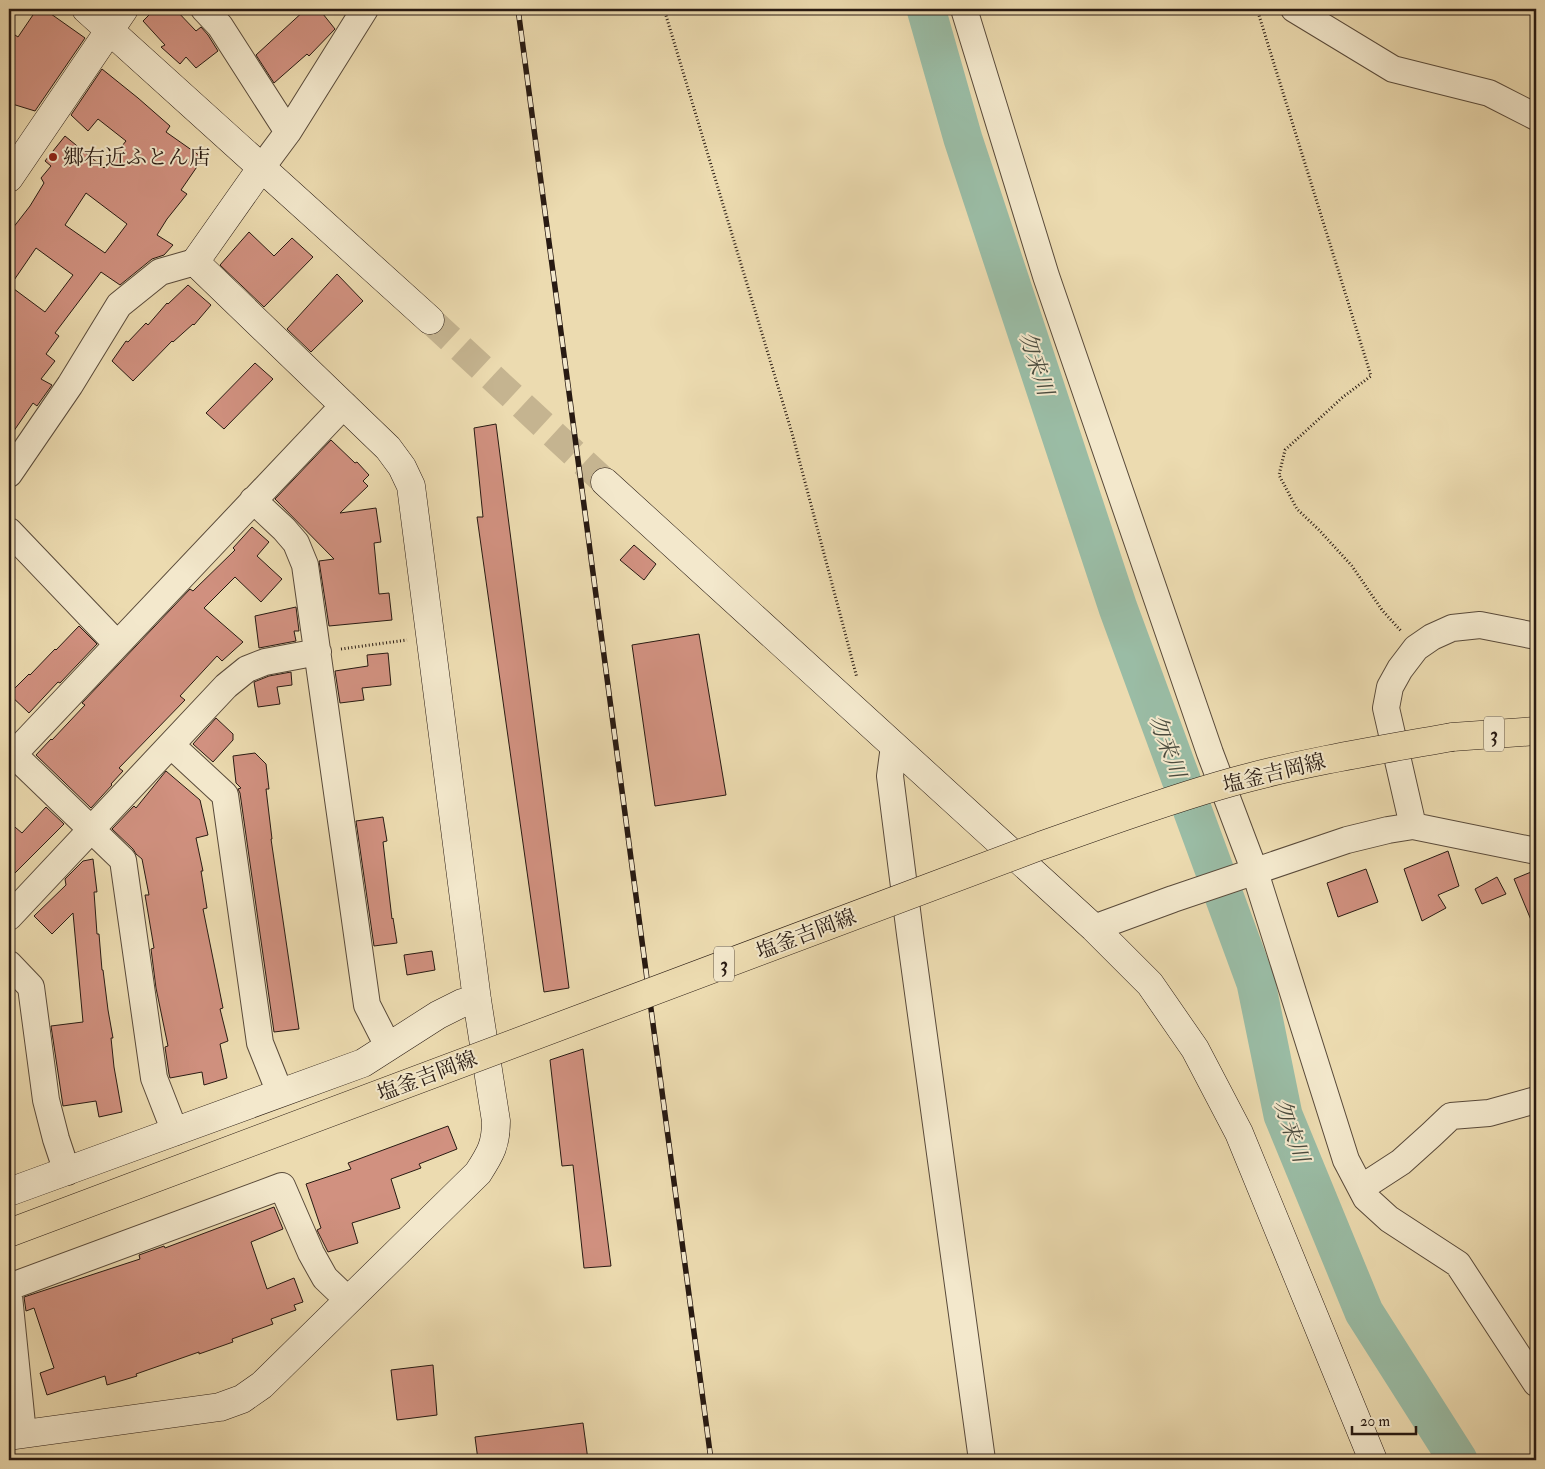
<svg xmlns="http://www.w3.org/2000/svg" width="1545" height="1469" viewBox="0 0 1545 1469" font-family="'IM FELL Double Pica','Noto Serif JP',serif">
  <style>
    .lines { fill: none; stroke-linecap: round; stroke-linejoin: round }
    .river { stroke: #9abca5; stroke-width: 39 }
    .building { fill: #d19180; stroke: #281a12; fill-rule: evenodd }
    .secondary-tunnel { stroke: #c5b490; stroke-width: 28; stroke-dasharray: 28 14; stroke-linecap: butt }
    .street-casing { stroke: #594a3a; stroke-width: 28 }
    .secondary-casing { stroke: #281a12; stroke-width: 29 }
    .primary-casing { stroke: #281a12; stroke-width: 29 }
    .path { stroke: #281a12; stroke-width: 3; stroke-dasharray: 1 2.5; stroke-linecap: butt }
    .street { stroke: #f3e8cc; stroke-width: 26 }
    .secondary { stroke: #f3e8cc; stroke-width: 28 }
    .primary { stroke: #ecdbb0; stroke-width: 28 }
    .rail-casing { stroke: #281a12; stroke-width: 5.5 }
    .rail { stroke: #f3e8cc; stroke-width: 4; stroke-dasharray: 11; stroke-linecap: butt }
    .primary-bridge-casing { stroke: #281a12; stroke-width: 29; stroke-linecap: butt }
    .primary-bridge { stroke: #ecdbb0; stroke-width: 28 }
    .poi-dot { fill: #8f2418; stroke: #f3e8cc; stroke-width: 2 }
    .labels { text-anchor: middle; stroke-width: 4; stroke-linejoin: round; paint-order: stroke }
    .shield { fill: #f3e8cc; stroke: #65584a; stroke-width: 1 }
    .shield-label { font-size: 20px; font-weight: bold; fill: #281a12 }
    .poi-label { font-size: 21px; fill: #281a12; stroke: #f3e8cc; text-anchor: start }
    .street-label { font-size: 21px; fill: #281a12; stroke: #f3e8cc }
    .water-label { font-size: 22px; font-style: italic; fill: #4a4b3e; stroke: #f3e8cc }
  </style>
  <rect width="100%" height="100%" fill="#ecdbb0"/>
  <filter id="stains"><feTurbulence type="fractalNoise" baseFrequency=".004" numOctaves="4"/><feColorMatrix values="0 0 0 0 .2 0 0 0 0 .09 0 0 0 0 .02 0 0 0 .5 -.17"/></filter>
  <radialGradient id="worn" r=".72"><stop offset=".6" stop-color="#630" stop-opacity="0"/><stop offset="1" stop-color="#630" stop-opacity=".3"/></radialGradient>
  <g class="lines">
    <path class="river" d="M926,9L963,139L1118,608L1256,983L1283,1115L1364,1312L1458,1460"/>
  </g>
  <path class="building" d="M37,9H44L85,38L35,111L9,103V31L18,37Z
    M155,9H175L196,31L201,27L208,35L218,51L196,68L186,57L180,64L161,47L165,45L143,21Z
    M306,9H319L335,29L309,56L307,54L274,83L256,55Z
    M102,69L138,98L170,126L166,132L203,158L181,190L187,194L167,219L157,235L173,245L164,255L152,259L120,285L101,272L55,333L59,336L46,354L55,361L41,379L52,385L37,406L33,403L9,438V233L30,206L44,183L41,178L51,166L45,161L65,136L104,168L126,141L98,119L88,131L71,115ZM86,193L127,224L105,253L65,225ZM36,248L73,275L45,312L10,286Z
    M249,232L274,256L292,238L313,257L264,307L220,265Z
    M337,274L363,301L311,352L287,329Z
    M188,285L211,305L194,325L193,324L173,342L172,341L133,381L112,361L126,341L128,342L146,323L148,325L167,303L168,304Z
    M255,363L273,379L224,429L206,413Z
    M496,424L569,988L544,992L477,517H483L474,428Z
    M331,440L355,463L357,462L369,475L363,481L368,486L340,513L376,508L381,542L374,543L379,594L389,593L392,620L329,626L319,561L334,559L275,499Z
    M252,527L269,542L257,556L282,579L261,602L235,577L204,608L243,642L222,661L217,656L180,696L185,700L119,768L123,771L111,784L112,785L91,808L36,755L51,739L52,740L85,705L82,703L190,589L193,591L235,550L233,548Z
    M634,545L656,564L644,580L620,560Z
    M296,607L299,631H294L296,641L259,648L255,616Z
    M79,626L97,644L60,683L58,682L29,713L9,694L29,674L30,675L55,649L56,650Z
    M699,634L726,795L655,806L632,645Z
    M388,653L391,685L362,688L364,700L340,703L335,671L368,666L367,655Z
    M291,672L292,685L277,687L280,704L258,707L254,682L269,676Z
    M216,718L233,734V740L213,762L193,744Z
    M255,753L266,764L269,789H266L272,839H271L299,1029L274,1032L240,793L238,789L241,788L236,783L233,756Z
    M166,771L200,800L208,835L196,838L203,871H201L207,908L203,909L223,1008L220,1009L228,1041L220,1044L227,1078L204,1085L202,1072L170,1078L169,1074L165,1047L168,1046L156,988L151,949L154,948L145,895H149L142,859L136,854L133,849L112,829L134,806L136,808Z
    M46,807L64,824L9,879V822L22,833Z
    M383,817L387,841L383,842L392,919L393,918L397,943L374,946L356,821Z
    M1448,851L1459,886L1438,895L1446,908L1422,921L1404,869Z
    M93,859L97,892H94L97,934H99L102,970H103L108,1010L113,1038H111L114,1067L122,1112L99,1117L96,1101L63,1106L51,1026L83,1022L73,913L52,934L34,916L66,885L65,879L83,861Z
    M1366,869L1378,902L1338,917L1327,883Z
    M1536,870V932L1514,879Z
    M1497,877L1506,894L1482,904L1475,889Z
    M432,951L435,970L407,975L404,955Z
    M583,1049L611,1266L584,1268L573,1165L562,1166L550,1060Z
    M448,1126L457,1149L419,1164L421,1168L391,1179L400,1208L352,1223L358,1243L328,1252L317,1230L321,1228L306,1184L351,1169L348,1163Z
    M274,1207L283,1229L251,1242L267,1289L294,1278L303,1302L294,1305L296,1310L271,1319L273,1324L232,1339L233,1342L199,1354V1352L136,1374L137,1376L107,1385L105,1376L47,1395L40,1373L54,1368L34,1308L26,1311L24,1297L140,1259L139,1255L164,1246L165,1248Z
    M433,1365L437,1415L397,1420L391,1370Z
    M583,1423L588,1460H478L475,1437Z"/>
  <g class="lines">
    <path class="secondary-tunnel" d="M430,320L605,482"/>
    <defs>
      <path id="street" d="M204,9L220,26L288,132
        M964,9L1046,276L1210,753L1255,872L1346,1160L1366,1198L1389,1219L1458,1264L1536,1383
        M1294,9L1393,69L1489,93L1536,117
        M262,167L288,132L365,9
        M9,474L70,385L119,305L160,272L195,262
        M253,500L284,529L296,543L305,565L367,1005L388,1046
        M9,531L117,644
        M171,745L225,795L260,1043L280,1093
        M894,746L890,776L910,934L982,1460
        M13,754L123,860L154,1078L175,1132
        M9,759L344,405
        M1413,826L1386,708L1390,687L1400,669L1416,648L1432,637L1452,628L1480,625L1536,636
        M9,917L226,686L247,669L265,662L318,652
        M1094,928L1173,899L1347,840L1388,830L1413,826L1536,851
        M9,964L31,987L46,1100L56,1139L67,1172
        M1361,1188L1401,1162L1431,1135L1451,1116L1489,1113L1536,1100
        M9,1287L282,1186L311,1253L325,1278L348,1300
        M9,1296L23,1434"/>
      <path id="secondary" d="M86,9L430,320
        M9,178L124,9
        M605,482L1094,928L1150,984L1195,1049L1239,1133L1373,1460
        M9,1192L363,1063L438,1015L462,1003L477,1000
        M9,1436L220,1407L242,1399L262,1385L478,1173C491,1153 496,1144 496,1121L477,1000L411,486L402,467L388,448L195,262L262,167"/>
      <path id="primary" d="M1452,737L1536,731"/>
    </defs>
    <use href="#street" class="street-casing"/>
    <use href="#secondary" class="secondary-casing"/>
    <use href="#primary" class="primary-casing"/>
    <path class="path" d="M664,9L792,433L857,678
      M1257,9L1371,376L1343,397L1285,450L1279,475L1297,509L1319,530L1352,566L1382,610L1401,631
      M341,649L407,640"/>
    <use href="#street" class="street"/>
    <use href="#secondary" class="secondary"/>
    <use href="#primary" class="primary"/>
    <defs>
      <path id="rail" d="M518,9L711,1460"/>
    </defs>
    <use href="#rail" class="rail-casing"/>
    <use href="#rail" class="rail"/>
    <defs>
      <path id="primary-bridge" d="M9,1233L1040,846C1103,824 1167,800 1232,782C1304,762 1379,750 1452,737"/>
    </defs>
    <use href="#primary-bridge" class="primary-bridge-casing"/>
    <use href="#primary-bridge" class="primary-bridge"/>
  </g>
  <circle class="poi-dot" cx="53" cy="157" r="5"/>
  <g class="labels">
    <g class="shield">
      <rect x="1484" y="716.5" width="20" height="35" rx="4"/>
      <rect x="714" y="946.5" width="20" height="35" rx="4"/>
    </g>
    <g class="shield-label">
      <text x="1494" y="741">3</text>
      <text x="724" y="971">3</text>
    </g>
    <g class="poi-label">
      <text x="63" y="164">郷右近ふとん店</text>
    </g>
    <g class="street-label">
      <text transform="translate(1274 773) rotate(-14)" y="7">塩釜吉岡線</text>
      <text transform="translate(806 934) rotate(-21)" y="7">塩釜吉岡線</text>
      <text transform="translate(427 1076) rotate(-21)" y="7">塩釜吉岡線</text>
    </g>
    <g class="water-label">
      <text transform="translate(1037 363) rotate(72)" y="8">勿来川</text>
      <text transform="translate(1168 746) rotate(70)" y="8">勿来川</text>
      <text transform="translate(1292 1130) rotate(71)" y="8">勿来川</text>
    </g>
  </g>
  <rect width="1545" height="1469" fill="none" stroke="#ecdbb0" stroke-width="30"/>
  <rect x="10" y="10" width="1525" height="1449" fill="none" stroke="#281a12" stroke-width="2.5"/>
  <rect x="15" y="15" width="1515" height="1439" fill="none" stroke="#281a12"/>
  <path d="M1352 1426v8h64v-8" fill="none" stroke="#281a12" stroke-width="2.5"/>
  <text x="1360" y="1426" font-size="15" fill="#281a12" stroke="#f3e8cc" stroke-width="4" paint-order="stroke">20 m</text>
  <rect width="100%" height="100%" filter="url(#stains)"/>
  <rect width="100%" height="100%" fill="url(#worn)"/>
</svg>
